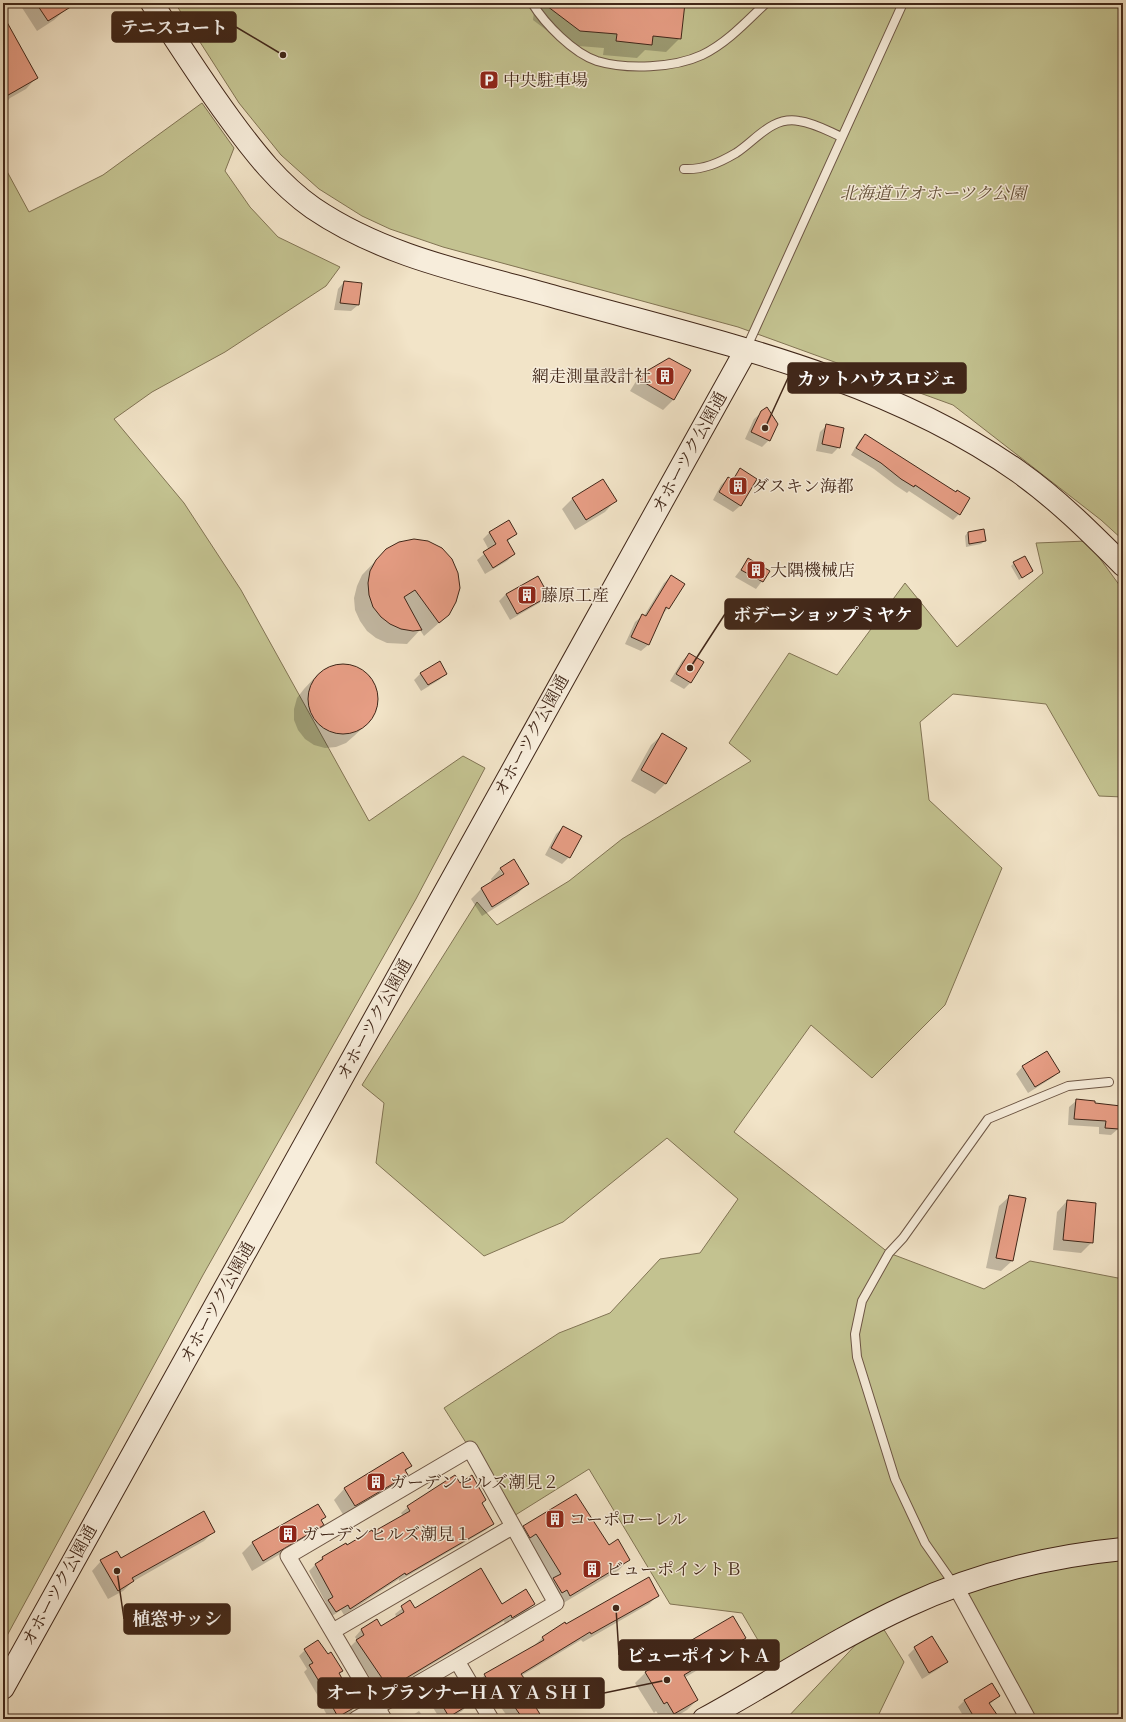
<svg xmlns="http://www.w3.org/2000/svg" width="1126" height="1722" viewBox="0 0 1126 1722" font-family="'IM FELL Double Pica','Noto Serif JP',serif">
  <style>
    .green { fill: #c3c290; stroke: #827454 }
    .shadow { fill: #0003; fill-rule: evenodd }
    .building { fill: #e69d84; stroke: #412719 }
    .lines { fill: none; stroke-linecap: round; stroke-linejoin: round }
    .lane-casing { stroke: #6d5645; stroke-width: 10 }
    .street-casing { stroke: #6d5645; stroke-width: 17 }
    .secondary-casing { stroke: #412719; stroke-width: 24 }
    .lane { stroke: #f7eddb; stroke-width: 8 }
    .street { stroke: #f7eddb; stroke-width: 15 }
    .secondary { stroke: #f7eddb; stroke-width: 22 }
    .labels { text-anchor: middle; stroke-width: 3; stroke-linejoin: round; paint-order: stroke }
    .poi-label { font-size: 17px; fill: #412719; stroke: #f7eddb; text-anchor: start }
    .park-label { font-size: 17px; font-style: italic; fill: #624e37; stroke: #f7eddb }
    .street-label { font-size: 17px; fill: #412719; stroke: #f7eddb }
    .leader { fill: none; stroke: #412719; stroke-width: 1.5 }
    .callout-dot { fill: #412719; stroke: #f7eddb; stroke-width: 1.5 }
    .callout { fill: #412719; stroke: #412719; stroke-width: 1.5 }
    .callout-label { font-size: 18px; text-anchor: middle; font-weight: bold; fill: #fff }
  </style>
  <rect width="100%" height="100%" fill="#f2e4c8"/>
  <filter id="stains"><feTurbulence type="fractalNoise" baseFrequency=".005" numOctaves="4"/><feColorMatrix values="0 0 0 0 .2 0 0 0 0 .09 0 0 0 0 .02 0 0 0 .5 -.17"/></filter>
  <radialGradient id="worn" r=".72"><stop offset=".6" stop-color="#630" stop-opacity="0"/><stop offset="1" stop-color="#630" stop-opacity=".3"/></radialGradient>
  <path class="green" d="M175,3H1123V540L1101,520L953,405L738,327L443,247L390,229L362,216L319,189L281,155L239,103Z
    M202,103L234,148L225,171L250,207L278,237L340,267L326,286L225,352L152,392L114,419L184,503L241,590L369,821L463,756L485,768L416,899L203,1275L3,1643V164L29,212L103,175Z
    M1087,541L1123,590V797L1099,796L1046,704L953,694L920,722L929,800L1002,868L945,1005L872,1078L811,1025L734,1132L889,1253L984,1289L1030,1261L1123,1279V1714L1114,1719H1028L955,1587L878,1620L904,1662L879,1714L880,1719H786L877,1622L779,1676L742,1613L670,1604L589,1469L509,1519L470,1449L444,1408L559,1333L610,1313L660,1259L700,1253L738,1199L667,1138L563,1222L484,1256L376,1163L384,1103L362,1085L477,902L497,925L569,881L622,839L751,761L729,743L789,653L837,675L905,583L957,647L1043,573L1036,543Z"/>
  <path class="shadow" d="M19,3H61L65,10L54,20L37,31Z
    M535,3H684L680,38L666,52L645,50L637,58L603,55L604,48L566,45L533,20Z
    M3,17L36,78L26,89L10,98L3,106Z
    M344,282L358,305L351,311L334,310L338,289Z
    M690,371L673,400L663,410L630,391L635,383L645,372Z
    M762,412L769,440L762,447L745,439L754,419Z
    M827,425L839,447L832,454L816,451L820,432Z
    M865,435L959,514L953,520L909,491L907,493L895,485L874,469L851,455L859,441Z
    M740,470L756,479L740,506L733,512L713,500L721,485L728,478L731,480Z
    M573,498L615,501L605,512L575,530L562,509Z
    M490,532L516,534L507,542L514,554L507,561L485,574L477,560L489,550L483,539Z
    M968,532L985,541L981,544L966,547L965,536Z
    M386,550L448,615L424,636L420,630L407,644L387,643L376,638L367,631L360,621L355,610L354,598L357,586L362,575Z
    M748,560L769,572L756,589L735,577Z
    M1014,563L1032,571L1019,580L1011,566Z
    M671,576L668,608L662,615L648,645L641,651L625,644L635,622L642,616H644L664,583Z
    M506,594L548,595L541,602L510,620L499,601Z
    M689,654L691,682L684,689L670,681L682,661Z
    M339,664L351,665L362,670L371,677L376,688L378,700L375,711L369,722L354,736L346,743L336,747L325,748L314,745L305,739L298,730L294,720V709L297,698L304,689L318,674L328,667Z
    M421,673L446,674L439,680L421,691L414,680Z
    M662,735L685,748L665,784L655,794L631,781L651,745Z
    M563,827L569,857L562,864L545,855L556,834Z
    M501,868L528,884L517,894L482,916L471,899L481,889L492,882L491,879ZM500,870H503L506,878Z
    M1047,1052L1059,1072L1052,1078L1028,1093L1016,1074L1022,1067Z
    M1076,1101L1094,1104L1118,1129L1111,1135L1099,1134V1127L1068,1125L1069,1107Z
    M1010,1196L1025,1199L1012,1261L1001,1271L986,1268L999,1206Z
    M1067,1201L1092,1242L1081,1253L1053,1250L1057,1212Z
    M403,1453L411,1466L405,1472L407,1475L397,1485L344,1516L334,1500L344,1489Z
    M460,1484L485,1500L481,1504L493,1524L486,1530L399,1581V1579L344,1615L341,1610L329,1618L322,1607L326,1603L309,1571L323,1557L373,1534L403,1516L401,1513L408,1507Z
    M318,1505L325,1517L320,1521L322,1525L312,1535L252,1571L242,1553L252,1543Z
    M524,1526L629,1559L619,1570L560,1605L513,1537Z
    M214,1531L204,1541L132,1582L123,1591L108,1599L92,1571L101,1561L120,1559Z
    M658,1595L649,1604L583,1642L581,1640L521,1676L534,1694L530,1699L542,1719H509L491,1693L484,1697L477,1683L485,1675L534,1646L542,1638L565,1623L566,1626Z
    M410,1602L415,1609L534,1604L527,1611L505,1624L504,1621L386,1692L381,1684L376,1687L350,1647L357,1640L355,1637L361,1630L377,1621L381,1627L397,1618L395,1614Z
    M745,1638L735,1648L684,1678L697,1700L687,1710L672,1719H661L656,1711L654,1713L635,1683L645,1673L669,1659L679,1649Z
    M932,1638L946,1661L940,1668L922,1679L908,1655L915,1648Z
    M305,1650L327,1655L342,1671L338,1674L356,1706L350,1713L338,1719H329L321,1704L322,1703L304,1672L307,1669L299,1656Z
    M999,1696L989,1705L998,1719H965L958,1707L964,1701Z
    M439,1699L469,1704L462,1711L448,1719H440L432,1706Z
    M419,1711L425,1719H407Z"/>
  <path class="building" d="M36,3H77L48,21Z
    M543,3H685L681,39L653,36L652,45L616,41L617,34L580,31Z
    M3,15L38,78L3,98Z
    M344,281L362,283L359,305L340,303Z
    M669,358L691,370L674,400L640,380L645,372Z
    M767,407L778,424L770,441L751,432L761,411Z
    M826,424L844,428L840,448L822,444Z
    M865,434L956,492L957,490L970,498L960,515L915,485L914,487L901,479L881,463L856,448Z
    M740,468L757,479L741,506L719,492L728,477L733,480Z
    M603,479L617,501L586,520L572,498Z
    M509,520L517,534L507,540L515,554L493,568L483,552L496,544L489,532Z
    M984,529L986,541L969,544L968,532Z
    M414,539L428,541L442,548L452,559L458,573L460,588L456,602L449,615L439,623L415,590L404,597L422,630L413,631L401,629L390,624L381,617L373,607L369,595L368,583L370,571L376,560L386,549L399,542Z
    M1025,556L1033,571L1022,578L1013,562Z
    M748,558L770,571L763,582L741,570Z
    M671,575L685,584L669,609L666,607L649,645L631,637L642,614L646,616Z
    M538,576L549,596L517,614L506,594Z
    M689,653L704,662L691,683L676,674Z
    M440,661L447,674L428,685L420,673Z
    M308 699a35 35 0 1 1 70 0a35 35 0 1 1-70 0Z
    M662,733L687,748L666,784L641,770Z
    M563,826L582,836L570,858L551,848Z
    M514,859L529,884L492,907L481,888L504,874L500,868Z
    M1047,1051L1060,1072L1035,1087L1022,1066Z
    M1076,1099L1095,1101V1103L1121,1106L1119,1129L1105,1128L1106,1121L1074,1119Z
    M1009,1195L1026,1198L1013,1261L996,1258Z
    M1067,1200L1096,1203L1093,1243L1063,1240Z
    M403,1452L412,1466L405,1470L408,1475L355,1506L344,1488Z
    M455,1475L460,1483L472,1475L486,1500L482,1503L494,1524L406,1575L405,1573L350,1609L348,1605L336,1612L328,1600L333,1597L315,1564L323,1559L322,1557L346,1543L347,1545L372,1530L373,1532L410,1511L407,1506Z
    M576,1494L609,1545L618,1539L630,1560L570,1596L567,1590L562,1593L553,1578L561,1574L540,1540L536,1534L530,1538L523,1526Z
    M318,1504L326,1517L321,1520L324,1525L263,1561L252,1542Z
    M204,1511L215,1532L132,1578L134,1581L118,1591L100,1560L117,1551L121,1558Z
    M481,1568L502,1604L526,1589L535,1604L512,1618L511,1615L393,1686L388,1678L384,1681L356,1640L364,1635L361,1629L377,1619L381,1626L404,1612L401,1606L410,1600L415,1608Z
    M649,1577L659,1596L591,1634L590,1632L521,1674L536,1694L530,1698L543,1719H523L500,1686L493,1690L484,1674L544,1640L542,1637L565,1622L566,1624Z
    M733,1616L746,1638L684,1675L698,1700L674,1714L667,1702L664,1704L645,1672L680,1651L678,1648Z
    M932,1636L948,1662L929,1673L914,1647Z
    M318,1640L328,1654L331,1652L343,1671L339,1673L357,1706L338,1717L327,1697L328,1696L309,1665L313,1663L304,1649Z
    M992,1683L1000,1696L989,1703L1000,1719H975L964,1700Z
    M459,1686L470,1704L449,1717L438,1698Z"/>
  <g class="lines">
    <defs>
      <path id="lane" d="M532,3C545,24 573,53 597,61C627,70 674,68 702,55C727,43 747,21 766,3
        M684,169C703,170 719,163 736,153C756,140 772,116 799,121C814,123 828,131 842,137
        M746,349L903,3
        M955,1586L925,1543L895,1479L857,1357L855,1334L862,1301L889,1253L903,1238L988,1119L1068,1086L1109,1082"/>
      <path id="street" d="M956,1587L1028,1719
        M333,1631L512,1527
        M457,1661L491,1719
        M356,1719C423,1681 489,1642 556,1603L470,1449L288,1556L377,1707L384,1719"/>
      <path id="secondary" d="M152,3C177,42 202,81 230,119C254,152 279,184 313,208C385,257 470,273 552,296C712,341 881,375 1019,472C1057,499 1090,532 1123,565
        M3,1688L746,350
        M704,1719C772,1682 837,1638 907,1606C974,1575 1050,1556 1123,1549"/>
    </defs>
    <use href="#lane" class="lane-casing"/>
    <use href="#street" class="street-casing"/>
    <use href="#secondary" class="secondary-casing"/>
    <use href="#lane" class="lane"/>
    <use href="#street" class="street"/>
    <use href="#secondary" class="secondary"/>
  </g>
  <defs>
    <symbol id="parking-square" viewBox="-11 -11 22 22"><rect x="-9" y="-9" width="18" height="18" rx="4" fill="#8f2418" stroke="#f7eddb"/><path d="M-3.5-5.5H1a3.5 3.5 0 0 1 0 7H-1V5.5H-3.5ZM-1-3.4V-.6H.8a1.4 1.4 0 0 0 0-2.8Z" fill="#fff"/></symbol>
    <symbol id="building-square" viewBox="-11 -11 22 22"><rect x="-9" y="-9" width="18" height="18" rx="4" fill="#8f2418" stroke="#f7eddb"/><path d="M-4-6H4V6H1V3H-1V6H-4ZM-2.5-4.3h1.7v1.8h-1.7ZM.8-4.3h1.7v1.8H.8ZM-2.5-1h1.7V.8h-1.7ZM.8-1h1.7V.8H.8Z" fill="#fff"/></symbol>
  </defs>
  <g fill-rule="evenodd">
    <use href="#parking-square" x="478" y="69" width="22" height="22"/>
    <use href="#building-square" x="654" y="365" width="22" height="22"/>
    <use href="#building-square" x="727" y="475" width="22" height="22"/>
    <use href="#building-square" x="745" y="559" width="22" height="22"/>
    <use href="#building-square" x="516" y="584" width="22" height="22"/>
    <use href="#building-square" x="365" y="1471" width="22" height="22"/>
    <use href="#building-square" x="544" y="1508" width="22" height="22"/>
    <use href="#building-square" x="277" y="1523" width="22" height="22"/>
    <use href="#building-square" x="581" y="1558" width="22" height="22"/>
  </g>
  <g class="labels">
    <g class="poi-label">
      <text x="503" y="86">中央駐車場</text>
      <text x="651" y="382" text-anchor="end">網走測量設計社</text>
      <text x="752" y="492">ダスキン海都</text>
      <text x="770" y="576">大隅機械店</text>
      <text x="541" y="601">藤原工産</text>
      <text x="390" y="1488">ガーデンヒルズ潮見２</text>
      <text x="569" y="1525">コーポローレル</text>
      <text x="302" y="1540">ガーデンヒルズ潮見１</text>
      <text x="606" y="1575">ビューポイントＢ</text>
    </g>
    <g class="park-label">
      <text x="933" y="199">北海道立オホーツク公園</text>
    </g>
    <g class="street-label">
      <text transform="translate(689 452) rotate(-61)" y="6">オホーツク公園通</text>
      <text transform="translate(531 735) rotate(-61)" y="6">オホーツク公園通</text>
      <text transform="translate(374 1019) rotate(-61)" y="6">オホーツク公園通</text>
      <text transform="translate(217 1302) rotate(-61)" y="6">オホーツク公園通</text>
      <text transform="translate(59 1585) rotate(-61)" y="6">オホーツク公園通</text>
    </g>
  </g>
  <path class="leader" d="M283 55L236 27M765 428L788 378M690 668L725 614M117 1571L124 1619M616 1608L619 1655M667 1680L604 1693"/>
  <g class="callout-dot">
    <circle cx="283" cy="55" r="4"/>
    <circle cx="765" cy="428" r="4"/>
    <circle cx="690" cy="668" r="4"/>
    <circle cx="117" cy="1571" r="4"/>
    <circle cx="616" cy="1608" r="4"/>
    <circle cx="667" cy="1680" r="4"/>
  </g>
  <g class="callout">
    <rect x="112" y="12" width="124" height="30" rx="4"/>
    <rect x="788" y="363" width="178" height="30" rx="4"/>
    <rect x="725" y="599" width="196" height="30" rx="4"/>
    <rect x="124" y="1604" width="106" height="30" rx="4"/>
    <rect x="619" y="1640" width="160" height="30" rx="4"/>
    <rect x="318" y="1678" width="286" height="30" rx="4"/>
  </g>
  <g class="callout-label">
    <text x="174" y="34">テニスコート</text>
    <text x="877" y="385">カットハウスロジェ</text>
    <text x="823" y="621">ボデーショップミヤケ</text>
    <text x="177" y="1625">植窓サッシ</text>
    <text x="699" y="1662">ビューポイントＡ</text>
    <text x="461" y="1699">オートプランナーＨＡＹＡＳＨＩ</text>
  </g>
  <rect width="1126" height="1722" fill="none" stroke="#f2e4c8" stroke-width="16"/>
  <rect x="4" y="4" width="1118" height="1714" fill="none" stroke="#412719" stroke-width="2"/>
  <rect x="8" y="8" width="1110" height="1706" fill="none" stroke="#412719"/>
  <rect width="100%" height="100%" filter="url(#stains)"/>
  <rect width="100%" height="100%" fill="url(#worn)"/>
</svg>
